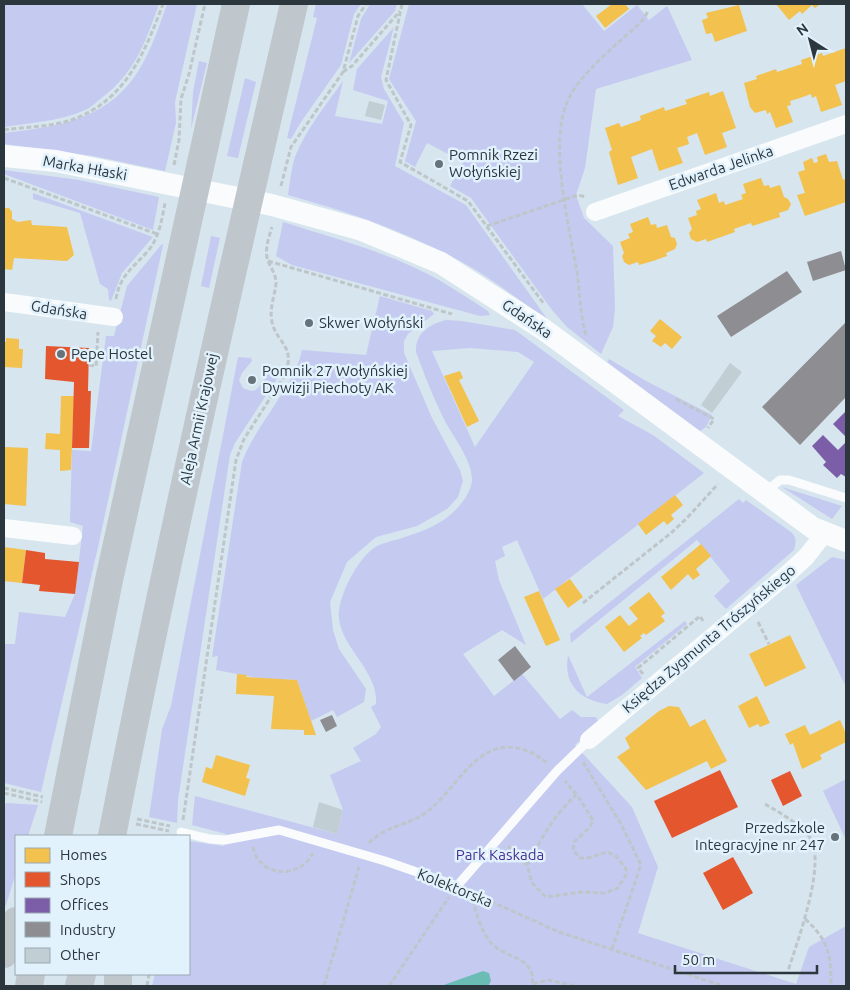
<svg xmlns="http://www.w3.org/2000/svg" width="850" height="990" viewBox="0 0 850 990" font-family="Ubuntu,sans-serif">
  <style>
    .green { fill: #c5caf1; fill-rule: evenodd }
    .water { fill: #6cbcb6 }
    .homes { fill: #f2c14e }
    .shops { fill: #e4572e }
    .offices { fill: #7b5ea7 }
    .industry { fill: #8d8d92 }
    .building { fill: #c1ced4 }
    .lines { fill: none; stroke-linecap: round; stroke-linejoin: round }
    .path { stroke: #bfc6c9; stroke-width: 3; stroke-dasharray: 5 2.5; stroke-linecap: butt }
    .service { stroke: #f9fbfc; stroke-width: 9 }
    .minor { stroke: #f9fbfc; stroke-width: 18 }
    .tertiary { stroke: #f9fbfc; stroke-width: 22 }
    .motorway { stroke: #bfc6cc; stroke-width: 28 }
    .poi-dot { fill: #67737b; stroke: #e2f2fd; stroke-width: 2 }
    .labels { text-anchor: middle; stroke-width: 5; stroke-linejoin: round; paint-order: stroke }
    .poi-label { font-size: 15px; fill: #2b363d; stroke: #e2f2fd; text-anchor: start }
    .street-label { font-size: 15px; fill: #2b363d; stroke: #e2f2fd }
    .park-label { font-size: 15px; fill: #453092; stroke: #e2f2fd }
  </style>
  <rect width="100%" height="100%" fill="#d6e5ee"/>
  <path class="green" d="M4,4H159C145,43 135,74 99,100C94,104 89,109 83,111C59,121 30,123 4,127Z
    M167,4H197L175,102L176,123L165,171L93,156L4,144V133C62,126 114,119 144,61C154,43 160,23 167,4Z
    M316,4H361L354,14L341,65L301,122L291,139L287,138L317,18L313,17Z
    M370,4H397L395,11L349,63L361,19Z
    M409,4H582L604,31L637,5L649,20L667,6L669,10L692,60L596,89L585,168L576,195L584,218L613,246L615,308L613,327L601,354L567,327L552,310L471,198L450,186L463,162L427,143L415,167L405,161L416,121L389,79Z
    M394,27L381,77L384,89L404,123L395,166L466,205L548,320C522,302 496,282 469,266C410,233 353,213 288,195C290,183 291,169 295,157C306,129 326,105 343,81L335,116L382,124L388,101L353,90L357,69Z
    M199,61L207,63L191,129L193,92Z
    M245,78L256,82L238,158L227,156Z
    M4,170L79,180L159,197L153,230L4,174Z
    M33,193L153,237L122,273L111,301L109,300L108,289L100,284L80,213L33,199Z
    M283,222C336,239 391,253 439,280C456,290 472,301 488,311L490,315L480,316L292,265L276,256Z
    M211,236L220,238L209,288L201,286Z
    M162,244L163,245L98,547L41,792L4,783V644H15L19,612L65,617L75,594L83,526L70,522L72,450L91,451L106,336H114L127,286Z
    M380,296L432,311L434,314L408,334L404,341V353L432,418L460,470L463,481L458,497L447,509L417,526L376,537L347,562L330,602L333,630L339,649L366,689L364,702L337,717L333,710L311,721L297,680L264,679L216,670L218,656L212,657L242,462C256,424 295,386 302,350L366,355Z
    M446,320L462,321L515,330L624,410L618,416L653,435L704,473L543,599L517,540L502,547L505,556L495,561L499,580L526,645L502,630L463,654L494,696L522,674L560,719L572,710L581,717H596L599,723L575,745L632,807L658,867L638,933L796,984L809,947L846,926V986H152L155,974H189V841L224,846L226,834L192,825L195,796L337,834L343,810L330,775L361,761L353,748L376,734L381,727L371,707L376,704C379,669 335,644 339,610C342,590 358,559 374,548C381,543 392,541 399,539C424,531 448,523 463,501C467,496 472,487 472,480C472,458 451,435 442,415C432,395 424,373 416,352C415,333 430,324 446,320ZM470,348L518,352L534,362L475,447L432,351Z
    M238,357L251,358L252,361L242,373L239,380L243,388L251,391L256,390L266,378L264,371L281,366L280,374L235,443L230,455L178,800L177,823L149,817L162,729L171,706Z
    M609,359L646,381L712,415L706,427L700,431L693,426L607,362Z
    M782,487L785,488L842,506L832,519Z
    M739,499L743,503L746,500L791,532C797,537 796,543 794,550L726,609L714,596L730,581L697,540L571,643L570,634Z
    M832,557L846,560V687L796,585Z
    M685,621L687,624L635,667L642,678L622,695L607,704C579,700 563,684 568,655L587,697Z
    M846,779V840L823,791Z
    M6,803L38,805L28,836H16V873L4,911V808Z"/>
  <path class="water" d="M483,971L489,973L491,981L488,986H441Z"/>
  <path class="homes" d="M612,4H625L629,9L605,28L596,16Z
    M776,4H820L815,8L812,5L802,14L800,11L789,20Z
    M739,5L747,31L715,42L712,33L706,34L702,20L708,18L706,13Z
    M846,48V81L835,85L842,105L821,112L816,96L812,98L811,94L800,98L790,101L791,105L787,106L793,122L776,128L770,112L767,114L766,110L755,113L750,107L744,83L757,79L756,76L776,69L777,72L802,64L801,60L822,53L823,56Z
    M723,91L736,128L722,133L727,147L705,155L697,133L687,137L689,144L677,148L683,163L659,171L652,149L631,157L638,178L618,185L609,152L612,150L605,128L619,123L621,127L641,120L640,116L664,107L665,111L687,104L685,100L709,92L710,96Z
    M826,154L829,162L837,161L843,180L846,178V202L805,216L797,195L805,193L798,172L805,170L803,162L812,158L814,163L818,162L817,157Z
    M761,178L764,186L769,185L770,188L780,185L784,197L788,199L791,204L788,210L779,213L780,217L752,226L751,223L734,229L735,232L707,242L706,239L697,242L691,239L689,233L692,229L688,218L697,215L696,211L701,209L697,200L716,193L719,203L724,201L725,205L743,199L741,195L746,193L743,184Z
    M4,208H9L12,212V219L18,222L31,220L32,225L67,227L74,255L67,261L14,258L12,270L4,269Z
    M648,217L651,225L656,224L657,228L667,225L671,237L675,238L677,244L675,249L666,253L667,256L653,261L639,265L638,262L629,265L624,262L622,256L624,253L620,242L630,238L628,234L633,232L630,224Z
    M660,319L682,337L672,349L665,343L661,347L652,341L656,336L650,331Z
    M6,338L19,339V349H23L22,368L4,367V342H6Z
    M460,371L463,378L459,380L479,421L467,427L444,376Z
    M61,396H74L71,470L60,471V450L45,449L46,433L60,434Z
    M4,447L28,448L26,506L4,504Z
    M675,495L683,505L671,515L674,519L667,525L664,521L646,535L638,524Z
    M701,544L711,556L696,569L700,575L693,580L688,574L671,590L661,577Z
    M4,547L26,550L22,583L4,581Z
    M570,579L583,597L568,608L555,589Z
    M539,591L560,640L546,646L524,597Z
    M649,592L665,613L661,616L665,621L646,635L644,633L640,636L642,638L624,652L605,627L620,615L629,626L638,619L629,608Z
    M790,635L806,668L765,687L749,654Z
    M237,674L247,675L246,677L297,680L316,735H304V730L271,729L274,696L236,694Z
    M757,696L770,723L760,727L758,724L749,728L738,706Z
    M669,706L679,707L690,727L705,719L727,761L711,769L707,761L646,790L617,757L630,748L625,738L659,711Z
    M840,720L846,734V742L820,755L822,759L802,769L793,743L790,745L785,734L805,725L810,735Z
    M216,755L250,765L246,778L250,779L245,796L202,782L206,767L212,769Z"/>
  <path class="shops" d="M46,346L89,348L88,391H91L89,448H72L74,382L45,379Z
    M26,550L45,553V559L79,562L75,594L39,591L40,585L22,583Z
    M720,770L738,807L672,838L654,801Z
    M790,771L802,796L783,806L771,780Z
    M733,857L753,893L723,910L703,873Z"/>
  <path class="offices" d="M846,411V437L833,424Z
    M823,435L838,450L846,442V477L841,474L837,478L823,465L826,462L812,446Z"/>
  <path class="industry" d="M841,251L846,270L813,281L807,262Z
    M787,271L802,292L731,337L717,316Z
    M846,322V397L800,445L762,407Z
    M515,646L531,667L514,681L498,660Z
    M332,715L337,726L326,732L320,720Z"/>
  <path class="building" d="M369,101L385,105L381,120L365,116Z
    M730,363L742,372L712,413L701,405Z
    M319,802L343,810L337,834L313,827Z"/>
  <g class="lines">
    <path class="path" d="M402,4L386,80L411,125L400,162L468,201L544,304
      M343,72L352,66L400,11
      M4,130C24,127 48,127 68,121C125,103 144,54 163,4
      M174,165L179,140L181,99L189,74L205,4
      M4,178L157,234
      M281,186L291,147L343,72L358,16L366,4
      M487,226L578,195L586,197
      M268,261L452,314
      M116,299C120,275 133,268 148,251C159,238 162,219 165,203
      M586,335C580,315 580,293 577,272C569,226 548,143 568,100C580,73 621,41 643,20L648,11
      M89,365L96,366L98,332
      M676,399L714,419L708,428
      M583,603L671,533L687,518L718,484
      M758,622L769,644
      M643,674L638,668L700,616L703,621
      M583,762L621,824L641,865L612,949
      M4,788L43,797
      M4,793L42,802
      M765,804C780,813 797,822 809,836C828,861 797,942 788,971
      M137,819L170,826
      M183,820L236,460L244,439L285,375C296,345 277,344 272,322C269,308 275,296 276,283C276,275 271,268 268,261C264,250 269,237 272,227
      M136,824L169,831
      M369,843C383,828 402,826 419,817C455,797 473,736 522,749C533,753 539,756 548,764
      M508,846L527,865L532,883L546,897L582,892L605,893L618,888L626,875V869L616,856L607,852L588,858H580L573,850L574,842L590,827L593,820L580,799L565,781
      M253,847C258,877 300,880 313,853
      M527,865C541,839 554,815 576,795
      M470,892L559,932L723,986
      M471,892C475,909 480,932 493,945C508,959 537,957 532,986
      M805,919C829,940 831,956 831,986
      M533,984L548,980L576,986
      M147,986L149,974
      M324,986L359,867
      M389,986L449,897"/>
    <path class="service" d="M764,493L780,480H789L846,498
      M181,832L210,839L225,840L279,830L385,861L457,886L557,771L589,740"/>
    <path class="minor" d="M595,212L846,124
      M4,302L114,317
      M4,528L73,536
      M589,740L784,577L806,557L824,534"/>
    <path class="tertiary" d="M4,156L56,161L272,205L362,230L441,263L543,329L813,528L846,541"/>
    <path class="motorway" d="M58,836L109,580L236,4
      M112,836C166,557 230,281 294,4
      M4,954L16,921
      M29,986L31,974
      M79,986L82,974
      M118,986V974"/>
  </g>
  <g class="poi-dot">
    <circle cx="439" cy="164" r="5"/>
    <circle cx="309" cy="323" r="5"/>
    <circle cx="61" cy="354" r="5"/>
    <circle cx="252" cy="380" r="5"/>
    <circle cx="835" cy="837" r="5"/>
  </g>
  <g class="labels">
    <g class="poi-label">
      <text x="449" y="160">Pomnik Rzezi<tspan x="449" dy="17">Wołyńskiej</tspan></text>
      <text x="319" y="328">Skwer Wołyński</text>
      <text x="71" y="359">Pepe Hostel</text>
      <text x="262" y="376">Pomnik 27 Wołyńskiej<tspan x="262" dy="17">Dywizji Piechoty AK</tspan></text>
      <text x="825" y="833" text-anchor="end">Przedszkole<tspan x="825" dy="17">Integracyjne nr 247</tspan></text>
    </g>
    <g class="street-label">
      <text transform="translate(85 168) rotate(10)" y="5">Marka Hłaski</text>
      <text transform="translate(721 168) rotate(-19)" y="5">Edwarda Jelinka</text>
      <text transform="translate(59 310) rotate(9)" y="5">Gdańska</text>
      <text transform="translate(527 319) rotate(34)" y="5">Gdańska</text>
      <text transform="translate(199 419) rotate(-78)" y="5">Aleja Armii Krajowej</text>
      <text transform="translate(709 639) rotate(-40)" y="5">Księdza Zygmunta Trószyńskiego</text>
      <text transform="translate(455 888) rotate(22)" y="5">Kolektorska</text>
    </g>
    <g class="park-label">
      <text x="500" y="860">Park Kaskada</text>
    </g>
  </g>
  <rect width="850" height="990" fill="none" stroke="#2b363d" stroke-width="10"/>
  <rect x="15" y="835" width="175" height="140" fill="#e2f2fd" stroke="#99a7b0"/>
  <rect x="25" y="848" width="25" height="15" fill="#f2c14e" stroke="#99a7b0"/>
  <text x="60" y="860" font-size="15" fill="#2b363d">Homes</text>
  <rect x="25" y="872" width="25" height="15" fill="#e4572e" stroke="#99a7b0"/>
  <text x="60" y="885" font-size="15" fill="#2b363d">Shops</text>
  <rect x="25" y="898" width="25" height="15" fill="#7b5ea7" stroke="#99a7b0"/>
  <text x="60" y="910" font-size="15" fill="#2b363d">Offices</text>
  <rect x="25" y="922" width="25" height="15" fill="#8d8d92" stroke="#99a7b0"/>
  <text x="60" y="935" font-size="15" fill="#2b363d">Industry</text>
  <rect x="25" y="948" width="25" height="15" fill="#c1ced4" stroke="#99a7b0"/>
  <text x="60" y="960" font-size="15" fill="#2b363d">Other</text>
  <g transform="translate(810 40) rotate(324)" stroke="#e2f2fd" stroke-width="4" paint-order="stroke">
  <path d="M0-4L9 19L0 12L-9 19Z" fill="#2b363d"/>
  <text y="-8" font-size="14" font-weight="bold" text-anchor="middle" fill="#2b363d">N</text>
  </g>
  <path d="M675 965v8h142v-8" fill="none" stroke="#2b363d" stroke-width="2.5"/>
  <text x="682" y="965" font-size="15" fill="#2b363d" stroke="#e2f2fd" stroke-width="4" paint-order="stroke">50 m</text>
</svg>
